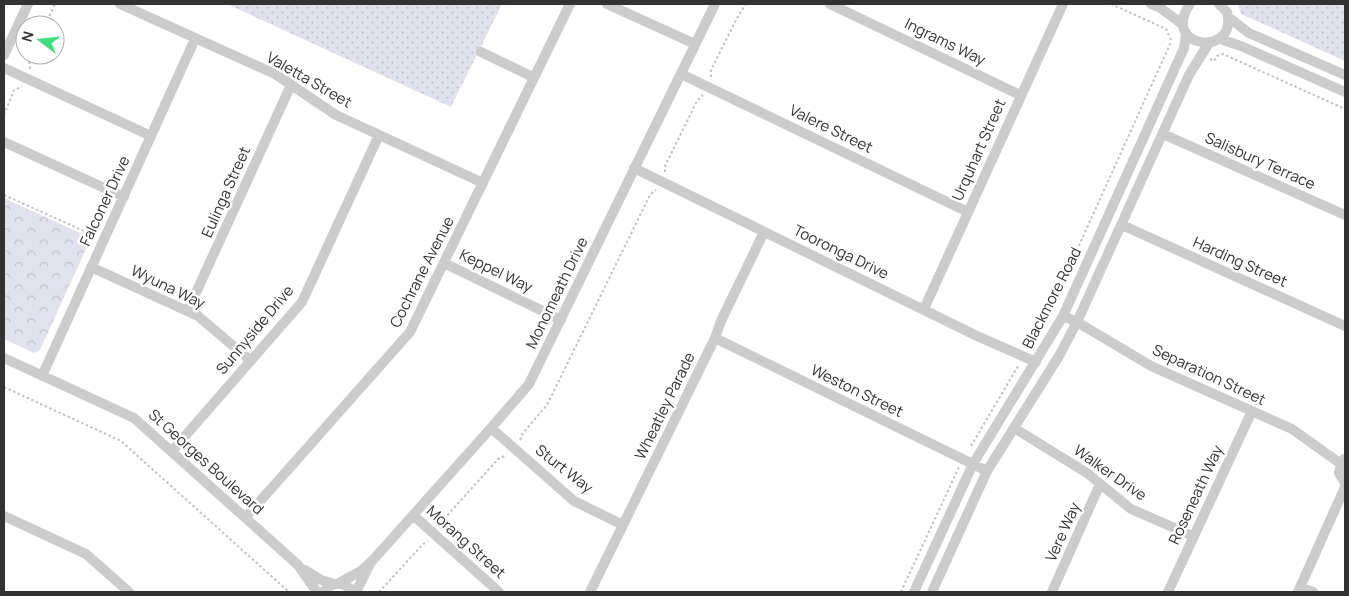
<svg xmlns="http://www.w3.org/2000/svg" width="1349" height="596" viewBox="0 0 1349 596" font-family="Manrope,sans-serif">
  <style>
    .grass { fill: url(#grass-dots) }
    .forest { fill: url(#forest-crowns) }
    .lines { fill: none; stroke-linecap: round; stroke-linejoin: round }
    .path { stroke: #c2c2c2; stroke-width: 2; stroke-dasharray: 2.5 2.5; stroke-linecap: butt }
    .minor { stroke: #ccc; stroke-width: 10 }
    .labels { text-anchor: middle; stroke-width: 5; stroke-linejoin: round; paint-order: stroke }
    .street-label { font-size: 15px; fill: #323232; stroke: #fff }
  </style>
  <defs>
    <pattern id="grass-dots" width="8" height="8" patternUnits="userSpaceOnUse" patternTransform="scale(1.25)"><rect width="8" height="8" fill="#e1e2ee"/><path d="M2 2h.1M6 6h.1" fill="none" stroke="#c2c2cd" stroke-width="1.8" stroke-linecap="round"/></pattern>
    <pattern id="forest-crowns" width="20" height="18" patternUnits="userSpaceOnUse" patternTransform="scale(1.25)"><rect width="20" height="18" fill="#e1e2ee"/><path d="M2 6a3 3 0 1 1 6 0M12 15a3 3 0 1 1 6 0" fill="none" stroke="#c2c2cd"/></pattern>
  </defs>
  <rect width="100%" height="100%" fill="#fff"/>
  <path class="grass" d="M227,4H502L451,107Z
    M1238,4H1345V61L1241,14Z"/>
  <path class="forest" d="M4,198L91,238L40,350L34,353L4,339Z"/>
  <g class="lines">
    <path class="path" d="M1111,4L1166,29L1172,42
      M45,25L55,4
      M1210,59L1214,61L1217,56L1223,54L1345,109
      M30,69L29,59L32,55
      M711,77V70L737,18L746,4
      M4,115L14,90L22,87
      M665,172V166L697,101L703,95
      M4,195L95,236
      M1028,349L1044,321L1063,281L1171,42
      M4,387L121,441L289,592
      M520,440L523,433L547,405L650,195L656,190
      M971,446L1018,366
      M441,528L443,526L444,519L498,459L507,455
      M379,592L423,544L428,542
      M901,592L959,467"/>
    <path class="minor" d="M120,4L275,74L336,115L483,183
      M607,4L695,44
      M830,4L1020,95
      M1151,4L1159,7L1182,24
      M1190,4C1159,49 1239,58 1227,12L1219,4
      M1228,17L1249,33L1345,75
      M1220,39L1241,46L1345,92
      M481,52L533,77
      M4,55L28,4
      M4,68L151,136
      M681,74L968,212
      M1163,134L1345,215
      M4,142L124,197
      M634,168L977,336L1036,362
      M1122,225L1345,326
      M444,263L561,320
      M91,267L198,316L251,361
      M924,309L1063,4
      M188,310L291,85
      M1063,316L1077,322L1151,366L1292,429L1341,464
      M715,338L987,471
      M4,358L134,418L298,565L317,592
      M42,376L195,39
      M491,428L574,501L623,525
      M1014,428L1087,473L1131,509L1193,536
      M172,451L302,302L379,135
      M1344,459L1341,464L1339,473L1345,483
      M413,515L499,592
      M4,516L86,554L129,592
      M246,517L410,332L570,4
      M305,570L321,580L334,584
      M339,583L361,571L372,561L491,428L529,384L715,4
      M1300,587L1313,592
      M323,592C332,581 345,581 353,592
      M356,592L369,566
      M590,592L715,338L721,321L764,232
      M914,592L973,464L1063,316L1184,48L1186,35
      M932,592L987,471L1059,356L1077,322L1189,75L1209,43
      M1052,592L1100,484
      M1168,592L1252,411
      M1298,592L1345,487"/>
  </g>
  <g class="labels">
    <g class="street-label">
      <text transform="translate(945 42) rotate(26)" y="5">Ingrams Way</text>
      <text transform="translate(309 80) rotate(30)" y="5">Valetta Street</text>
      <text transform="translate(831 129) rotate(26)" y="5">Valere Street</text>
      <text transform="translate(979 150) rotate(-66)" y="5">Urquhart Street</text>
      <text transform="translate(1260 161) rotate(24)" y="5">Salisbury Terrace</text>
      <text transform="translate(226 192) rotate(-66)" y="5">Eulinga Street</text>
      <text transform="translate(105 201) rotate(-65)" y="5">Falconer Drive</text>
      <text transform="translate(841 252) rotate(26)" y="5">Tooronga Drive</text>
      <text transform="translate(1240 262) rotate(24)" y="5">Harding Street</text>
      <text transform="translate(496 271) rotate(26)" y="5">Keppel Way</text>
      <text transform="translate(422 272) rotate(-63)" y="5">Cochrane Avenue</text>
      <text transform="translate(168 287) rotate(26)" y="5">Wyuna Way</text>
      <text transform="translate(557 293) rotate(-64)" y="5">Monomeath Drive</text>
      <text transform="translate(1052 298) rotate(-63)" y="5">Blackmore Road</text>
      <text transform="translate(255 330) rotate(-50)" y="5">Sunnyside Drive</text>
      <text transform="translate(1209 375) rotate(25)" y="5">Separation Street</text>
      <text transform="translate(857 391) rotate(26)" y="5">Weston Street</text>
      <text transform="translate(665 406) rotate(-64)" y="5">Wheatley Parade</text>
      <text transform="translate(206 462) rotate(42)" y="5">St Georges Boulevard</text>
      <text transform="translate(564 469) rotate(38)" y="5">Sturt Way</text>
      <text transform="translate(1110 473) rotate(35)" y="5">Walker Drive</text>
      <text transform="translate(1196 495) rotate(-65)" y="5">Roseneath Way</text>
      <text transform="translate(1063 532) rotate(-66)" y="5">Vere Way</text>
      <text transform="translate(466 542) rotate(42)" y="5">Morang Street</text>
    </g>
  </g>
  <rect width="1349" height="596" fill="none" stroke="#323232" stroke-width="10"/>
  <g transform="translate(40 40) rotate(286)"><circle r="24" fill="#ffffff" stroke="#adadad"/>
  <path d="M0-4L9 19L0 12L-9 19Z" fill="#3edf7f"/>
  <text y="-8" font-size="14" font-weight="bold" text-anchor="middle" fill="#323232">N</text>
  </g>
</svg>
